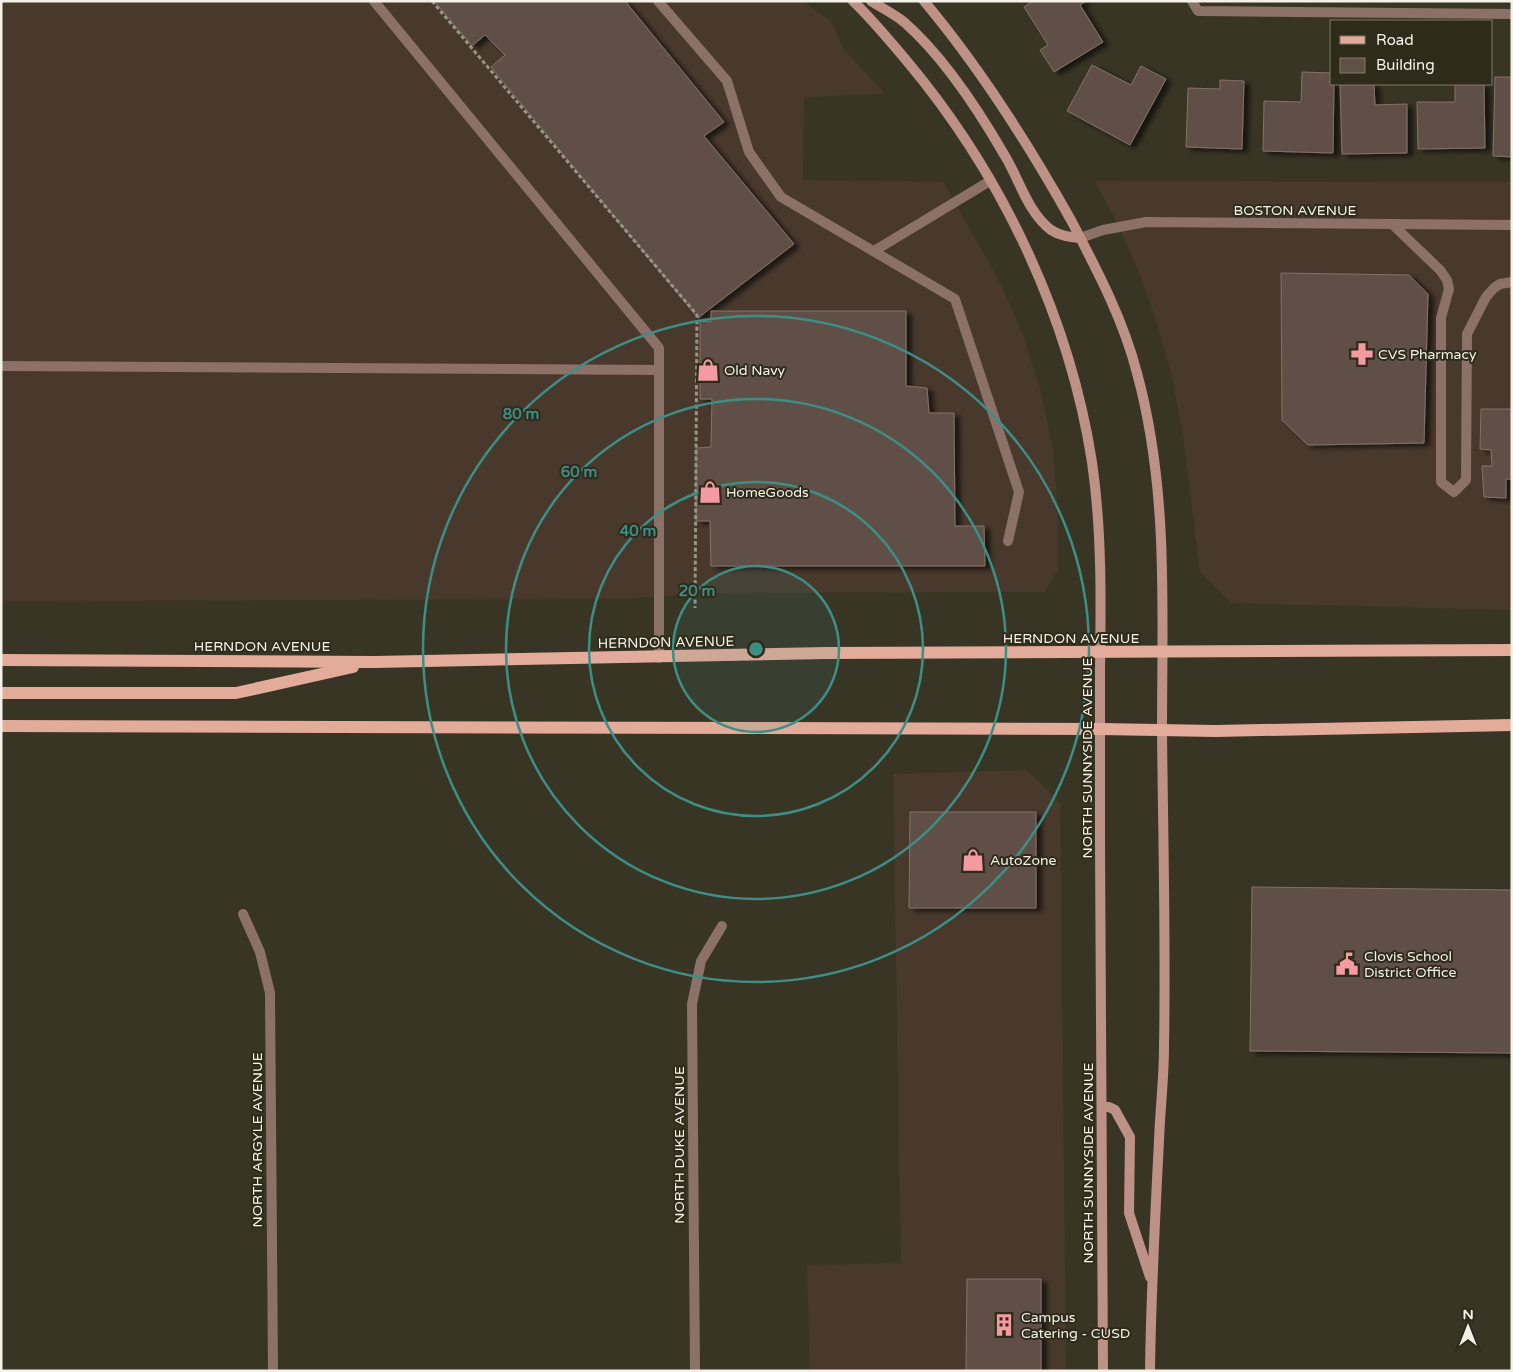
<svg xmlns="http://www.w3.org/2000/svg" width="1513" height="1372" viewBox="0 0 1513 1372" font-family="'Varela Round',sans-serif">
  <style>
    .commercial { fill: #49392d }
    .building { fill: #615046; stroke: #847167; filter: url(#shadow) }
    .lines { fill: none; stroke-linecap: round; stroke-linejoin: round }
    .path { stroke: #979487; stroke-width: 3; stroke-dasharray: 4 2.5; stroke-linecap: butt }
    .service { stroke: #8c7168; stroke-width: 10 }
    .minor { stroke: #8c7168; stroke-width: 10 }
    .secondary { stroke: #bd9185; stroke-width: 10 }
    .primary { stroke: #e3ab9a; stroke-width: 12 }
    .ring { fill: none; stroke: #3d8f86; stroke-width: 2.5 }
    .labels { text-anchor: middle; stroke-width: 4; stroke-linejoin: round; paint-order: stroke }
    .street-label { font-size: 14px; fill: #f4f2e7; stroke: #2f2b1b }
    .poi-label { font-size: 14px; fill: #f4f2e7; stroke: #2f2b1b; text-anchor: start }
    .centre { fill: #3d8f86; stroke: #2f2b1b; stroke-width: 2.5 }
    .ring-label { font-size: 15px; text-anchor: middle; font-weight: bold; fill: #3d8f86; stroke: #2f2b1b; stroke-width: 4; stroke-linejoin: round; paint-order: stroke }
  </style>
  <defs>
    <filter id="shadow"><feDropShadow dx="5.5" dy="3" stdDeviation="2.5" flood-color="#0009"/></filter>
  </defs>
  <rect width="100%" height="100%" fill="#393525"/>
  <path class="commercial" d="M1,1H803L832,22L843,48L885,94L804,97L803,180L943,182L1001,284L1023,335L1040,388L1053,449L1058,512V571L1044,592L707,593L626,599L1,601Z
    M1095,181L1512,182V610L1231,603L1200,572L1183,435L1172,377L1158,327L1141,277L1120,229Z
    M1027,770L1060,803L1066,1371H810L807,1265L901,1263L893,774Z"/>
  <path class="building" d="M434,1H625L724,122L704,136L794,244L698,318L491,67L505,55L485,35L472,46Z
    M1033,1H1086L1080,5L1103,42L1054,72L1040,50L1048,45L1024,7Z
    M1092,65L1131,85L1141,66L1166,79L1130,145L1067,111Z
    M1302,72L1332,73V84H1334L1333,153L1263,151L1264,101L1301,102Z
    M1495,77H1512V157L1493,156Z
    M1220,80L1244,81L1242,149L1186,147L1188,88L1220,89Z
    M1340,84H1374L1375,105L1407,104V153L1342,154Z
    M1455,84H1484L1485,148L1418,149L1417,102H1455Z
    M1281,273L1409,275L1428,294L1424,443L1308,445L1282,420Z
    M711,311H906V386L927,388L929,413H954L955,526H984L985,566H711L710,521H696V448L711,447L712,399H700V321L711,322Z
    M1481,409H1512V479H1506V498L1484,497L1482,466H1492L1491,450L1480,449Z
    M910,812H1036V908H909Z
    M1252,887L1512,890V1053L1250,1051Z
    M967,1279H1041V1371H966Z"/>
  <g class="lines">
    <path class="path" d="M432,1L697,315L695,608"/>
    <path class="service" d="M374,1L659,348V658
      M658,1L727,81L749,152L781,197L955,299L1019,492L1008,541
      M1392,224L1440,270L1447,280L1449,289L1441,318V482L1454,492L1466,480L1467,334L1486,297L1494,288L1500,284L1512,282
      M874,251L990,181
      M1,366L659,370"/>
    <path class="minor" d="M1192,1L1198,11L1512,14
      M1080,238L1103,230L1146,222L1512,225
      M243,914L260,952L270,993L273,1371
      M695,1371L692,1004L701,961L722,926"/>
    <path class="secondary" d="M853,1C872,19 889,40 906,60C1001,173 1069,315 1092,462C1102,531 1101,601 1100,671C1100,728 1100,786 1100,844C1102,1019 1102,1195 1103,1371
      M871,1C882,8 894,14 904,22C942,55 979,111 1005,156C1019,179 1028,213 1051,230C1060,236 1070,237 1080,238
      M924,1C981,69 1029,145 1072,222C1098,272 1123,319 1137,373C1169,490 1162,611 1162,731C1163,836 1166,942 1164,1047C1164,1079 1160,1110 1159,1141C1155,1217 1151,1294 1150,1371
      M1102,1107H1109L1115,1110L1130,1137L1129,1213L1150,1277"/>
    <path class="primary" d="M1,660L375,662L827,653L1512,650
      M1,693H236L353,667
      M1,726L1100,729L1216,731L1512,725"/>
  </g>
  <circle cx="756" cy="649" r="83" fill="#3d8f86" fill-opacity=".12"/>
  <g class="ring">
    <circle cx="756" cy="649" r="83"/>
    <circle cx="756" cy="649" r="167"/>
    <circle cx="756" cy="649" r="250"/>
    <circle cx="756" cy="649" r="333"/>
  </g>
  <defs>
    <symbol id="pharmacy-bare" viewBox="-9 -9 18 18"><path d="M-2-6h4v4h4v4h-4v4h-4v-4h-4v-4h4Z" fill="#f49aa3" stroke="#2f2b1b" stroke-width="2.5" paint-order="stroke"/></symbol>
    <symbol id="shop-bare" viewBox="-9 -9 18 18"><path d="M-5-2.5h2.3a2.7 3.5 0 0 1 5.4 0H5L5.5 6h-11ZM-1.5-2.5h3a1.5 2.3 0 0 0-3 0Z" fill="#f49aa3" stroke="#2f2b1b" stroke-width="2.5" paint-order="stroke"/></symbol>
    <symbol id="civic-bare" viewBox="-9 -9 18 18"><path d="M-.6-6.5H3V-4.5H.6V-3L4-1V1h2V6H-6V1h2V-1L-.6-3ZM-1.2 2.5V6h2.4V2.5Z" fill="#f49aa3" stroke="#2f2b1b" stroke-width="2.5" paint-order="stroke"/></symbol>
    <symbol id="building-bare" viewBox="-9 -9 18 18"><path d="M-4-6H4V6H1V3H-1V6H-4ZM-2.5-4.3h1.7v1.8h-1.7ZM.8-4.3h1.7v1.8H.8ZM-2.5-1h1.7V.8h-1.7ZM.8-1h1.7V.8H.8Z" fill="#f49aa3" stroke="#2f2b1b" stroke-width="2.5" paint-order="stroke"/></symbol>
  </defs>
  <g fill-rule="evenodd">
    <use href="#pharmacy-bare" x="1346" y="338" width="32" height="32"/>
    <use href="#shop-bare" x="692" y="354" width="32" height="32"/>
    <use href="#shop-bare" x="694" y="476" width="32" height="32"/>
    <use href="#shop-bare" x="957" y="844" width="32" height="32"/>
    <use href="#civic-bare" x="1331" y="948" width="32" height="32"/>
    <use href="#building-bare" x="988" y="1309" width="32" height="32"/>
  </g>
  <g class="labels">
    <g class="street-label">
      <text x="1295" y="215">BOSTON AVENUE</text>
      <text x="1071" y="643">HERNDON AVENUE</text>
      <text transform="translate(666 642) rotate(-1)" y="5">HERNDON AVENUE</text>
      <text x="262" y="651">HERNDON AVENUE</text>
      <text transform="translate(1087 758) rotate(-90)" y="5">NORTH SUNNYSIDE AVENUE</text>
      <text transform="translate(257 1140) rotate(-90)" y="5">NORTH ARGYLE AVENUE</text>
      <text transform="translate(679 1145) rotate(-90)" y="5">NORTH DUKE AVENUE</text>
      <text transform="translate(1088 1163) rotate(-90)" y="5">NORTH SUNNYSIDE AVENUE</text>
    </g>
    <g class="poi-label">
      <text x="1378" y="359">CVS Pharmacy</text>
      <text x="724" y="375">Old Navy</text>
      <text x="726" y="497">HomeGoods</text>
      <text x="990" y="865">AutoZone</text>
      <text x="1364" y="961">Clovis School<tspan x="1364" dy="16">District Office</tspan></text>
      <text x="1021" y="1322">Campus<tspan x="1021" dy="16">Catering - CUSD</tspan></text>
    </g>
  </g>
  <circle cx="756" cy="649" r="8" class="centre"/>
  <g class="ring-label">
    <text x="521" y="419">80 m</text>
    <text x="579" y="477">60 m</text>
    <text x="638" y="536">40 m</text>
    <text x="697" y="596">20 m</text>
  </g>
  <rect width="1513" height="1372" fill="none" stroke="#f4f2e7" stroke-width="5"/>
  <rect x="1330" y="20" width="162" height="65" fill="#2f2b1b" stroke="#7e7b6d"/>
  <rect x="1340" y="36" width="25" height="8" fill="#e3ab9a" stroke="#7e7b6d"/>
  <text x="1376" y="45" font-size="15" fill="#f4f2e7">Road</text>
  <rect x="1340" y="58" width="25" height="15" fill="#615046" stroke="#7e7b6d"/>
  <text x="1376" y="70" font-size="15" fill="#f4f2e7">Building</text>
  <g transform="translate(1468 1327)" stroke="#2f2b1b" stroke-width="4" paint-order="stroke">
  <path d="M0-4L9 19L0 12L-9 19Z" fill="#f4f2e7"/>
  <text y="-8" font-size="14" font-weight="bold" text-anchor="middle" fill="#f4f2e7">N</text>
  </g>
</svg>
